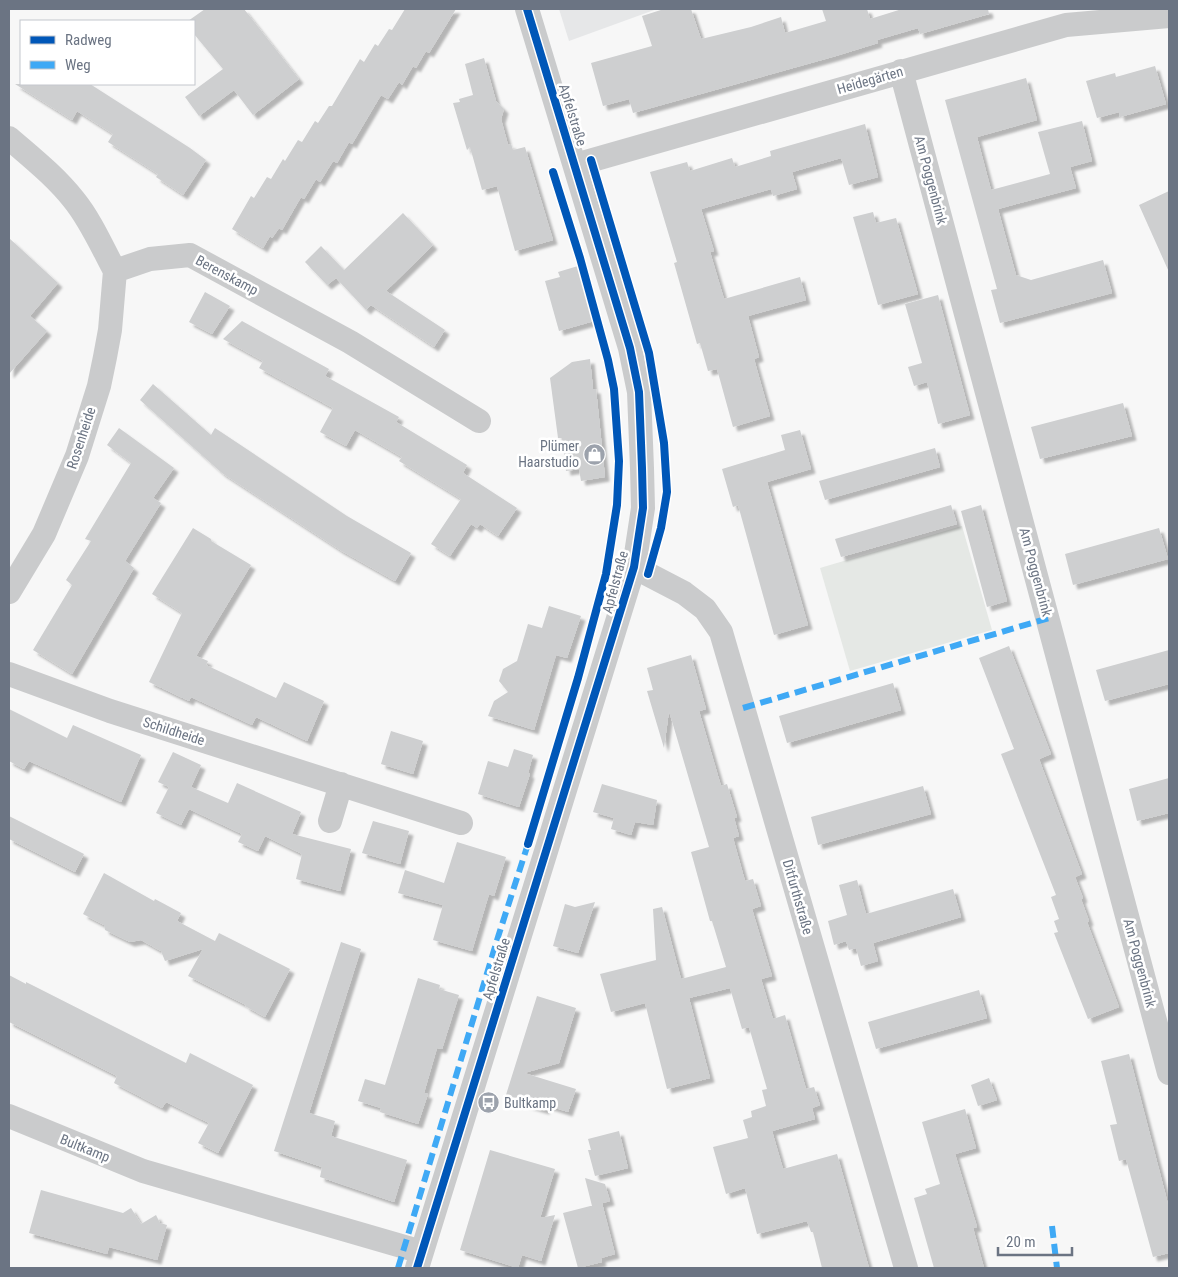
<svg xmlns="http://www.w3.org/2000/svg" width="1178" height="1277" viewBox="0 0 1178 1277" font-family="'Roboto Condensed',sans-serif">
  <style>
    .built { fill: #e6e7e8 }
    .green { fill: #e5e8e5 }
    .building { fill: #cecfd0; filter: url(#shadow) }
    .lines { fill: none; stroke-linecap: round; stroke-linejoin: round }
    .minor { stroke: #cacbcc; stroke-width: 24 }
    .quiet { stroke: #3fa9f5; stroke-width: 6; stroke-dasharray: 12 6; stroke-linecap: butt }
    .cycleway-casing { stroke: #fff; stroke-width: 11 }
    .cycleway { stroke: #0057b8; stroke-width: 8 }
    .labels { text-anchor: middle; stroke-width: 5; stroke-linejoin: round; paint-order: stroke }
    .street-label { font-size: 14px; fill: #6b7483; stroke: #fff }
    .poi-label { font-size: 14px; fill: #6b7483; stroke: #fff; text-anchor: end }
  </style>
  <defs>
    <filter id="shadow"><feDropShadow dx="4.5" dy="4.5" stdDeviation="1" flood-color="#0004"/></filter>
  </defs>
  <rect width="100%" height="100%" fill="#f7f7f7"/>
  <path class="built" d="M559,9H657L569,41Z"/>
  <path class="green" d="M962,526L992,630L850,671L820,568Z"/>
  <path class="building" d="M205,9H244L299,79L253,115L234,90L199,116L185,97L223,69L194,34V21H188Z
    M405,9H456L429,53L426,51L416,68L413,66L402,85L399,82L388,99L381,95L352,144L349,142L337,163L333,161L320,182L316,179L304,199L301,197L282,230L279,228L272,238L270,236L263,248L232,229L251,196L254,198L267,177L271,179L283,159L285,161L298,140L302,142L315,121L318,123L329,106H332L360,59L364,62L375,44L378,46L389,29L392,30Z
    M664,9H691L701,39L751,27L781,17L785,33L826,21L822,9H867L870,19L902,9H988L989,14L920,34L918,28L877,40L878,43L836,56L633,113L629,99L603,106L591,63L652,46L642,16Z
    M484,58L496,101L504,109L501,119L508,145L511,144L513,150L525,147L553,240L515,251L497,186L482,190L470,147L467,150L453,103L460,102L459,99L473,95L465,64Z
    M1155,66L1166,104L1120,117L1119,112L1097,118L1086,81L1115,73L1116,77Z
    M1026,78L1037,120L977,137L991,190L1050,174L1038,132L1082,121L1092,161L1070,167L1076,188L998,209L1016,275L1031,280L1103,260L1112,293L1000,323L991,290L997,289L945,100Z
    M15,84H90L190,148L206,160L183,195L156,177L158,174L108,142L113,134L77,111L72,120Z
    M865,124L878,177L849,185L841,158L792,172L797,189L773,196L771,189L701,209L714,251L710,252L724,299L800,277L806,300L748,316L759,357L754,359L770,416L733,427L717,369L708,371L700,343L697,344L674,263L677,262L650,172L687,162L690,171L732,158L735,167L771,156L770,151Z
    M1169,191V272L1139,205Z
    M873,212L876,223L896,218L918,294L878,305L853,217Z
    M403,213L433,245L386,291L445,330L434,347L371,305L366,310L336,278L327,285L305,262L321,246L344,270Z
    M9,238L58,283L30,316L47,331L9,374Z
    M578,266L594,321L559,331L545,281L560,277L558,272Z
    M205,292L230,306L212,334L189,322Z
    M938,295L970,415L938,424L927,382L914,386L908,367L922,363L905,304Z
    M242,321L329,369L325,376L399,417L396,422L467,465L463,473L517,508L498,536L480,524L477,528L471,524L450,556L431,544L461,499L399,461L402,457L355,430L346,446L320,432L333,408L259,368L263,361L223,339Z
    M590,359L593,389H596L605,477L581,481L579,469L566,471L562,438H558L550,378L572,362Z
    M153,384L211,435L215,428L347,516L411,553L395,581L340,550L222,473L140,400Z
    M1123,403L1132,436L1040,459L1031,427Z
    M119,428L174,468L153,498L161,503L125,561L134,568L72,674L33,650L72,585L66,580L91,541L85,539L131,463L107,445Z
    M800,430L811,469L767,482L808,625L774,635L738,505L733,507L722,469L785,450L781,435Z
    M935,448L940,467L825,500L819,481Z
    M951,505L957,524L841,557L835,539Z
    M981,505L1007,601L987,607L961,511Z
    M193,528L211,539V541L251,565L196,656L208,661L206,665L276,698L284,682L324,701L307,741L256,717L252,725L191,697L189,701L149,682L182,613L152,594Z
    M1159,528L1168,559L1073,585L1065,554Z
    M549,606L581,616L567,658L556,655L534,730L488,716L494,701L508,692L499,681L503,669L517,661L528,624L542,628Z
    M1009,646L1051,754L1039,759L1082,874L1075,877L1083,898L1081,899L1089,921L1087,922L1119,1007L1088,1019L1054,933L1058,932L1054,921L1059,919L1051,897L1056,895L1001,754L1014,749L979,658Z
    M1169,650V684L1105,701L1096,670Z
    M691,655L706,709L699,711L721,786L727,784L737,817L734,818L739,836L733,838L745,881L753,879L761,906L752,909L772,976L761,979L773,1019L785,1015L806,1089L814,1087L820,1105L812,1108L815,1119L772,1131L783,1169L837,1154L869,1268H822L813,1232H811L807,1221L757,1234L745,1188L726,1194L713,1147L748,1138L743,1120L752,1117L751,1111L766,1106L762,1090L767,1089L749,1027L742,1029L730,988L689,998L710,1078L667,1089L645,1003L611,1012L600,974L656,960L653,909L662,907L681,979L726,967L712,921H710L691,852L709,847L669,711L664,748L647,691L653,690L647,668Z
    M893,683L901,710L787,743L779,716Z
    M9,709L67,738L73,725L141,755L121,802L29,761L24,769L9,761Z
    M391,731L423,741L413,774L381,764Z
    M514,749L533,755L528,773L530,774L519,807L478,794L488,761L508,767Z
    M173,752L201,765L191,787L228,803L237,783L301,812L292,834L351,849L340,891L296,879L302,854L265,836L258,851L238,842L242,834L189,809L181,825L156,813L169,787L158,782Z
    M1169,778V813L1137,821L1129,789Z
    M602,784L657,800L653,825L635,822L631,835L611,829L614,818L593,812Z
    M923,786L931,814L818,845L811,817Z
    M9,816L84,854L75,872L9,839Z
    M373,821L409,831L400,864L362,853Z
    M457,842L506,857L494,896L489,894L472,951L433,940L443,905L398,893L405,870L444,883Z
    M104,873L154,901L155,899L181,913L177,921L215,941L219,933L290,969L265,1017L245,1006L246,1005L188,976L203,949L165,961L161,951L141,940L130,942L105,930L104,925L83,914Z
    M857,880L866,914L953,889L961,917L873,943L878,961L861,966L856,948L849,950L846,941L834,945L828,921L847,915L839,885Z
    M595,902L578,953L553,946L565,904L575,907Z
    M341,942L361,949L309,1113L335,1121L331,1136L407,1160L394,1202L320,1177L322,1167L274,1151Z
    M9,975L26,984V982L186,1063L190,1053L253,1085L218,1153L198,1143L209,1123L166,1102L162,1108L114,1083L117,1076L9,1022Z
    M418,978L440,985L439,989L459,995L442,1049L437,1048L424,1093L428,1094L418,1124L380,1112L381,1108L358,1101L365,1079L385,1085Z
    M979,990L987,1018L876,1049L868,1022Z
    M537,996L576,1008L559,1063L524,1073L576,1089L568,1112L546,1105L545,1110L505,1098Z
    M1129,1054L1169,1208V1253L1153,1257L1126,1159L1119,1161L1110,1125L1117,1124L1101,1061Z
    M989,1078L997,1100L978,1106L971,1085Z
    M965,1109L976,1148L955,1154L977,1227L973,1228L984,1268H934L914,1198L927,1194L925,1189L940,1184L922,1122Z
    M619,1131L628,1168L595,1176L588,1150H591L588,1139Z
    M490,1150L555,1169L540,1218L555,1215L541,1261L522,1255L518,1268L460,1250Z
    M585,1178L605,1184L610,1201L592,1206Z
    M41,1190L123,1213L131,1208L141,1224L156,1215L160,1223L167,1225L157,1260L109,1247L107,1254L29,1233Z
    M602,1203L615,1254L601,1258L602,1262L578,1268L563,1213Z"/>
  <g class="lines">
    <path class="minor" d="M901,71L1169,1073
      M9,138C32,158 55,176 74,200C91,221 102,247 115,271L150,259L190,255L350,342L479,421
      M575,165L1066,25L1169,16
      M634,567L684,593L705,609L721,632L906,1268
      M9,592L44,534L77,456L99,386L105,357L110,330L115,271
      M9,674L110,711L461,823
      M330,821L341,784
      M9,1116L143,1171L422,1252
      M417,1268L634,567L643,508L642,468L639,392L630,348L527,9"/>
    <path class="quiet" d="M743,708L1049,618
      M1052,1226L1057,1268
      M398,1268L498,937L528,844"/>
    <defs>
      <path id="cycleway" d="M591,160L649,353L664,443L667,492L661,528L648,574
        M528,844L578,678L606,574L617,505L619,461L614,389L608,360L580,258L553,172
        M417,1268L634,567L643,508L642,468L639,392L630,348L527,9"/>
    </defs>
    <use href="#cycleway" class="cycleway-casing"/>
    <use href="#cycleway" class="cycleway"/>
  </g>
  <defs>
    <symbol id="shop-disc" viewBox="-11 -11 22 22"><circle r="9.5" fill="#9ca2ac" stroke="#fff"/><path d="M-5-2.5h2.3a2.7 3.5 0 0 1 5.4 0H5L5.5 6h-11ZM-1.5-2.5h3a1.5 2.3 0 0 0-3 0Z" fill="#fff"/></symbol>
    <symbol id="bus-disc" viewBox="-11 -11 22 22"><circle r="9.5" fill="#9ca2ac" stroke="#fff"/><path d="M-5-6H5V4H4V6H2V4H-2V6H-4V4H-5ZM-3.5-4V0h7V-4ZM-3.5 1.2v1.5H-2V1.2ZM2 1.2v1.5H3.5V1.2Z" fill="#fff"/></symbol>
  </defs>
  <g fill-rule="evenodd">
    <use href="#shop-disc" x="582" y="442" width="25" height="25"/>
    <use href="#bus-disc" x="476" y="1090" width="25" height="25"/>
  </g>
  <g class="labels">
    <g class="street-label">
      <text transform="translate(870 80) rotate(-16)" y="5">Heidegärten</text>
      <text transform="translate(573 115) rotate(73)" y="5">Apfelstraße</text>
      <text transform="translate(931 180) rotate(75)" y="5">Am Poggenbrink</text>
      <text transform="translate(227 275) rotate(28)" y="5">Berenskamp</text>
      <text transform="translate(81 438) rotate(-72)" y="5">Rosenheide</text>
      <text transform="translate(1036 572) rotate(75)" y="5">Am Poggenbrink</text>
      <text transform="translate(615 582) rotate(-75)" y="5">Apfelstraße</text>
      <text transform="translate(174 731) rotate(18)" y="5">Schildheide</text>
      <text transform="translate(798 897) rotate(74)" y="5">Ditfurthstraße</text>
      <text transform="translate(1140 963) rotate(75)" y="5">Am Poggenbrink</text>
      <text transform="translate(496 969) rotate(-73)" y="5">Apfelstraße</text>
      <text transform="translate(85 1148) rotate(22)" y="5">Bultkamp</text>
    </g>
    <g class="poi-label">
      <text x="579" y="451">Plümer<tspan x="579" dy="16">Haarstudio</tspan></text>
      <text x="504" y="1108" text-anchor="start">Bultkamp</text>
    </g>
  </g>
  <rect width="1178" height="1277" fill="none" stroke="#6b7483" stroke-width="20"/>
  <rect x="20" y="20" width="175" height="65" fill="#ffffff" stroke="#c4c7cd"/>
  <rect x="30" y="36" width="25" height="8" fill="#0057b8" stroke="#c4c7cd"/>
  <text x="65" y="45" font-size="15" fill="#6b7483">Radweg</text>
  <rect x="30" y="61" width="25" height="8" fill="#3fa9f5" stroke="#c4c7cd"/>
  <text x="65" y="70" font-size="15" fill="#6b7483">Weg</text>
  <path d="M998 1247v8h74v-8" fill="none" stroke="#6b7483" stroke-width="2.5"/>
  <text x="1006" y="1247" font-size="15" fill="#6b7483" stroke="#ffffff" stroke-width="4" paint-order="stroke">20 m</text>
</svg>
